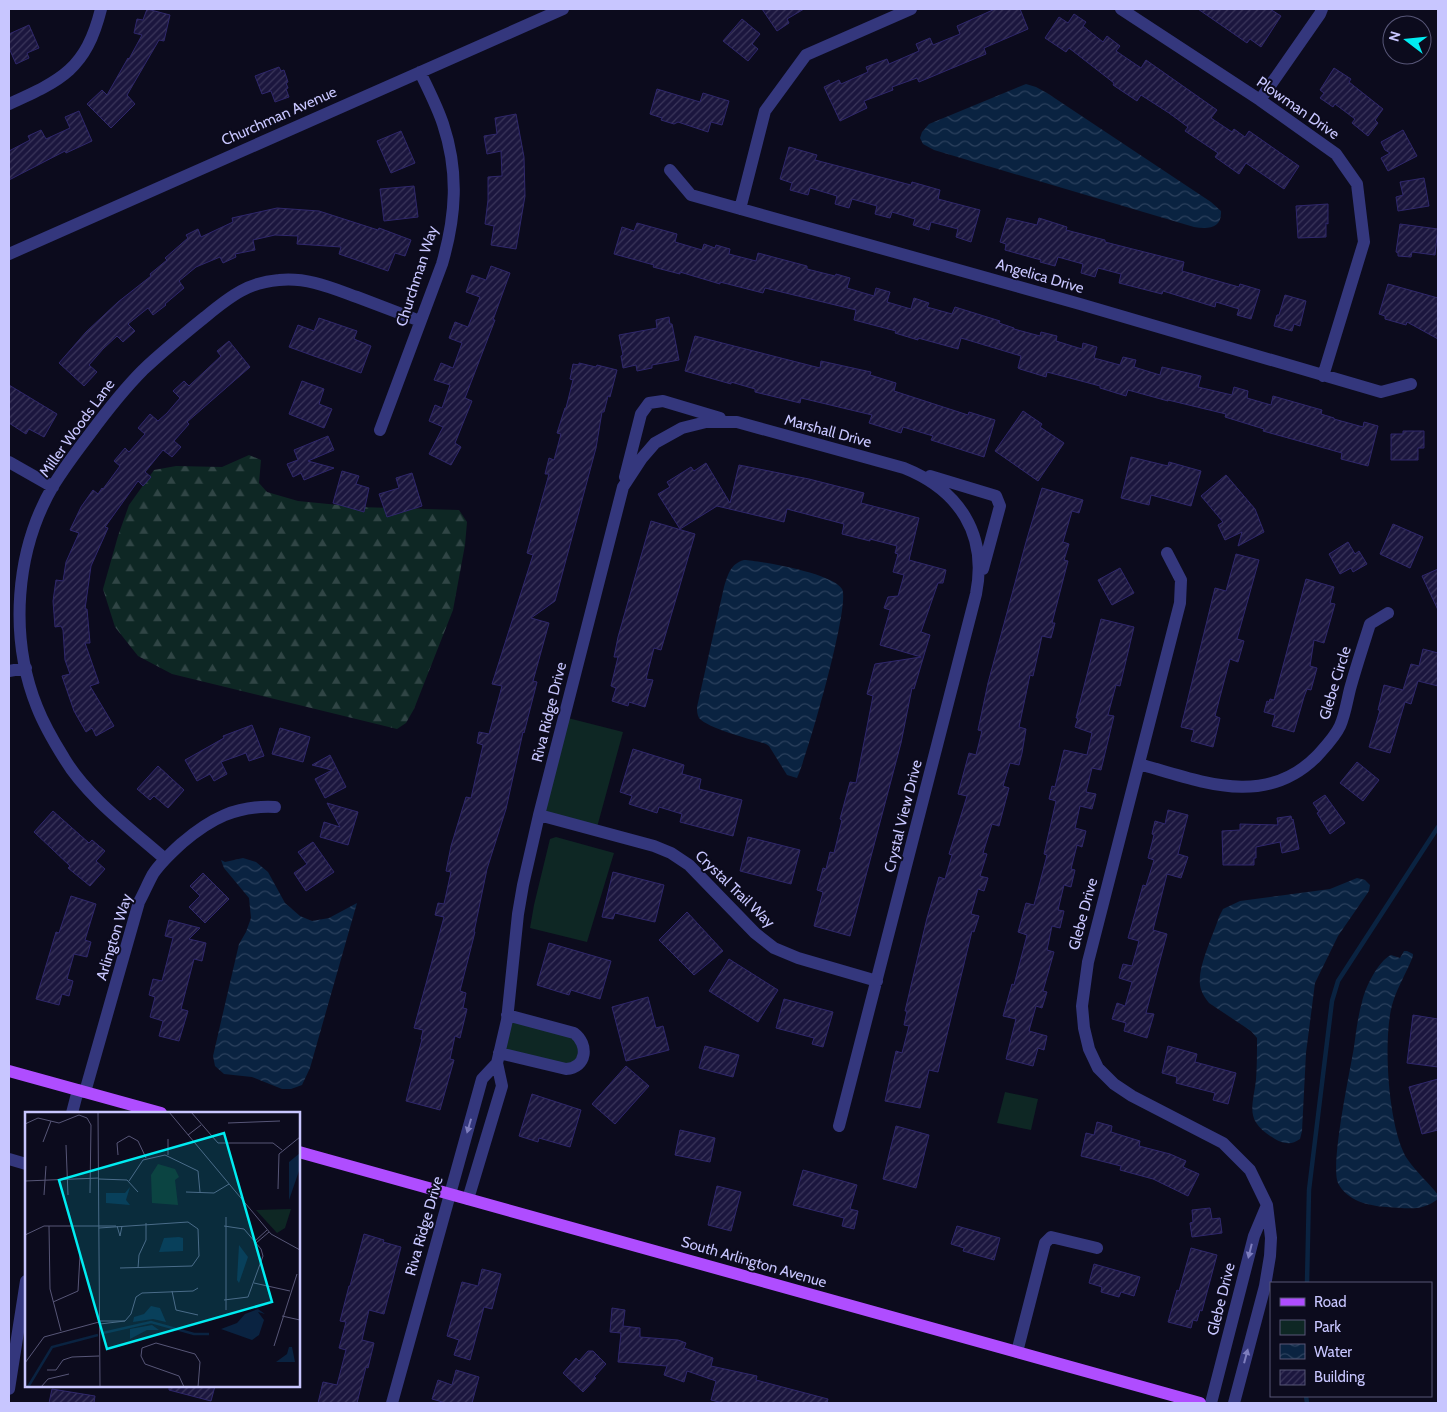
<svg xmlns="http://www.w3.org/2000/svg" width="1447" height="1412" viewBox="0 0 1447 1412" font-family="Cabin,sans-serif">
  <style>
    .green { fill: #0e2724 }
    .forest { fill: url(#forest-firs) }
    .water { fill: url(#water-waves) }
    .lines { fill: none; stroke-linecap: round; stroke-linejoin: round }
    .stream { stroke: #0a2341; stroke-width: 4.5 }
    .building { fill: url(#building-hatch); stroke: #2f276b }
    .minor { stroke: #34377d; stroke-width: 12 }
    .major { stroke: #af4dff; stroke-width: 12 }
    .oneway { fill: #7e7ebe }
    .labels { text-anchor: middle; stroke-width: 4; stroke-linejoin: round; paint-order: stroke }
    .street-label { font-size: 15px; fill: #c8c6ff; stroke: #0c0b1d }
    .inset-river { fill: none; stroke: #0a2341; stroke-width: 2.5 }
    .inset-road { fill: none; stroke: #575677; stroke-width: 1 }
    .view { fill: #00ecf1; fill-opacity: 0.15; stroke: #00ecf1; stroke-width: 2.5 }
    .inset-edge { fill: none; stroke: #c8c6ff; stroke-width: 2.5 }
  </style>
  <defs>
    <pattern id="forest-firs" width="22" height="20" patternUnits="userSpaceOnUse" patternTransform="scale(1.25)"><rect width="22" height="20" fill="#0e2724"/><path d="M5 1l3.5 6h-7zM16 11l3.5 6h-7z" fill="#304545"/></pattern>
    <pattern id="water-waves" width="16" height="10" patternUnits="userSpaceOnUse" patternTransform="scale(1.25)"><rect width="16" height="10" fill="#0a2341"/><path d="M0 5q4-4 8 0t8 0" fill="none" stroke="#2c415e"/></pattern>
    <pattern id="building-hatch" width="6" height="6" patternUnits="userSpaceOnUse" patternTransform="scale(1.25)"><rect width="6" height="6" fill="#1b163e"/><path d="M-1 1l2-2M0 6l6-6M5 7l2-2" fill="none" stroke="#3b365b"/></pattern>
  </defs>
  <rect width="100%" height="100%" fill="#0c0b1d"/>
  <path class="green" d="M564,717L623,732L596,831L539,815Z
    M556,837L614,853L587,942L530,928L534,905L550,839Z
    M507,1020L579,1037L577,1066L499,1053Z
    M1005,1092L1038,1099L1031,1130L997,1123Z"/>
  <path class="forest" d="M249,455L261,460L259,483L267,492L298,501L359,507L459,510L467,522L465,545L453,610L414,709L406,723L397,729L172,674L138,656L115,627L103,589L118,536L129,505L154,470L176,466L222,467Z"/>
  <path class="water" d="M1026,84L1036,87L1047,93L1211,202L1221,211C1222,229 1208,229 1194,227L934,150L923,144L920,138L922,132L929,124Z
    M744,560C762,561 833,573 842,589C851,604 807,757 797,778L787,775L769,746L766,744C750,739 709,729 699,718C697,714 697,711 697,707L724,587C728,575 730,564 744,560Z
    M243,858L256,862L268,872L285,903L300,916L312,921L329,918L357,903L310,1068L302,1085L291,1089H282L252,1077L224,1074L215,1066L213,1056L239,944L246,932L251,918L249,898L224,868L221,860L225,862Z
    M1357,878L1365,880L1370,885L1369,891L1338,936L1315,983L1306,1053L1302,1131L1300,1139C1292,1145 1283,1144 1275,1139C1245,1121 1252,1110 1256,1080C1257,1066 1257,1052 1257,1038L1251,1031L1209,1003C1205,998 1201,992 1200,985C1198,965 1213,936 1219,917L1223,909L1240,901L1330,889Z
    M1404,951H1407L1413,954V956C1407,972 1398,986 1393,1002C1382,1036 1388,1131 1408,1160C1417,1173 1429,1183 1438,1195V1199C1421,1212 1407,1208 1387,1207C1369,1206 1347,1201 1338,1183C1330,1165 1350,1071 1354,1047C1356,1032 1358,1016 1362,1002C1365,988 1378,961 1391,955L1400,958Z"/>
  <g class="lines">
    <path class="stream" d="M1307,1283L1309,1190L1332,1001L1338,981L1438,827
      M1306,1396L1307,1403"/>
  </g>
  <path class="building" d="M147,9L170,15L164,41L159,40L127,95L135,104L111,128L87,104L102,90L107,95L128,58L129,59L142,35L134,33L137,19L143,20Z
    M762,9H804L787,19L789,23L777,31Z
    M995,9H1020L1028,29L984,48L986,54L919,82L917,78L892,87L893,90L864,101L867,108L840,121L824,87L839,80L841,84L868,72L866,67L887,59L889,64L919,51L916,44L930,38L933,45L960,34L957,26Z
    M1198,9H1270L1281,16L1261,47L1250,39L1247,43Z
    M1074,14L1086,22L1083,26L1103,42L1107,36L1120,46L1116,51L1141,68L1146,60L1217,110L1211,118L1232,132L1234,129L1245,137L1249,131L1299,166L1284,189L1246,163L1239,174L1215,157L1218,153L1185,131L1188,127L1169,113L1141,95L1137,101L1113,85L1114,83L1069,48L1066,52L1045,38L1059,17L1068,23Z
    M742,19L760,34L752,44L758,49L748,61L723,41Z
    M29,25L39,48L27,53L29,58L16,64L9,48V34Z
    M279,67L281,71L284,70L288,82L286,83L288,88L286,89L289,97L275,102L271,91L262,94L255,76Z
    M1334,68L1351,79L1349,82L1383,109L1375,120L1378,123L1368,136L1352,123L1355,119L1335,104L1333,107L1320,98L1324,93L1320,90Z
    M657,89L700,102L703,93L729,101L722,125L711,122L708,132L678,122L674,124L661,120L662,118L650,114Z
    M79,111L92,141L66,153L65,151L9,180V151L30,140L28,136L41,130L46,139L70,128L65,117Z
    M516,114L524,157L525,196L516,249L491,245L494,226L485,224L488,200V177L502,176L501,151L487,154L484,136L497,134L495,118Z
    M1403,130L1417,156L1388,171L1381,158L1390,153L1385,150L1381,142Z
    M401,131L415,163L391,173L377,141Z
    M789,147L817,155L815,160L911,185L912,182L940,190L938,199L980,210L971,242L956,237L958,229L931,222L929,230L913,225L915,219L892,212L890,218L875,214L877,206L852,199L849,208L835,204L837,196L810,188L808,195L790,190L792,183L780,179Z
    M1424,178L1429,206L1398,211L1396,197L1403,195L1400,182Z
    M414,186L418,217L384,221L380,189Z
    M1328,204V224L1326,223V237L1298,238L1296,206Z
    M277,208L319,211L378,230L379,228L411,240L405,256L395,253L388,271L339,254L341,247L297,244L298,236L275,235L253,240L255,250L235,254L236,257L223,263L220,257L196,267L179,281L184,288L165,304L166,305L153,315L148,308L128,324L135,331L123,342L117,336L103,349L89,365L97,372L84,386L59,363L86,332L118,302L151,276L150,274L167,260L165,258L188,238L186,235L198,229L201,237L233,222L232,218Z
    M1007,218L1037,225L1039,218L1067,227L1066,230L1105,240V242L1184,262L1182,271L1239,287L1240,284L1260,290L1251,319L1237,315L1239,309L1216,302L1215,307L1163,291L1162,294L1119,283L1121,274L1098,268L1095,277L1081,273L1083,264L1058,257L1055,266L1040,262L1041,260L1005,250L1006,244L1000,242Z
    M637,223L677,234L675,242L702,250L704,244L715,248L716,245L730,249L729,254L756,261L758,253L807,266V269L835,276L836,274L850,278L847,288L874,296L876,288L890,292L887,302L911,309L914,298L929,303L927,307L952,314L955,307L1000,321L999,323L1014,328V329L1040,336L1041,332L1057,336L1056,341L1082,349L1083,343L1097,347L1094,358L1120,365L1123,357L1136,360L1134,367L1160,375L1162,367L1201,376L1198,387L1232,395L1234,387L1248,391L1247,398L1271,405L1273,396L1322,410L1321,414L1334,418V419L1363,427L1364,422L1378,426L1368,466L1341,459L1342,453L1263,431L1264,429L1225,417L1226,414L1168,400V401L1128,390L1126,396L1100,388V386L1047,372L1046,377L1020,369L1018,368L1021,356L961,338L958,349L918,338V340L895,333L896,331L854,320L856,310L765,288L763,293L720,282V284L680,272V274L653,267L654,265L614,254L622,227L634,231Z
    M1400,224L1438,229L1435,255L1412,252L1411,257L1398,256V253L1396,252Z
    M491,266L510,273L493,320H495L465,398L472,401L455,443L461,447L451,465L429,454L443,427L429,421L435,405L442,408L450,385L434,380L441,363L453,368L462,343L449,338L455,322L468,327L480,297L466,292L472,275L486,280Z
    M1388,284L1438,298V339L1407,322L1406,325L1385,319V316L1379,314Z
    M1285,295L1306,301L1300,326L1294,324L1292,331L1274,326L1277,315H1279Z
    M669,317L670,324H672L679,360L652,365V368L637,371L636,365L623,368L621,356L623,355L619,335L657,328L656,320Z
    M319,318L357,331L354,339L371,346L361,373L289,347L298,325L314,331Z
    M695,336L820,368L821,361L871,372L870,375L896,383L894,391L968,415L969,412L995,420L984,457L931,440L933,436L903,427L901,433L869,423L872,415L801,398L800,403L755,392V389L731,382V384L685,371Z
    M229,341L250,367L187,422L189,424L174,441L181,447L172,457L163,450L145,472L151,477L143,486L138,481L105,527L108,528L91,566L85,609H87L90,643H85L99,683L90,686L114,726L96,736L92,728L86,732L74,711L62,676L70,674L65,660L63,630L61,626L55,627L53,601L56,580L63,581L66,562L79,533L70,530L81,507L93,490L98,494L102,488L103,489L120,466L114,461L125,448L129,452L145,434L138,428L150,414L158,421L167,413L180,398L173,391L184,381L189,386L221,356L217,351Z
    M579,363L596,367L597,365L617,370L610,397L608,396L604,412H602L596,448L555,601L531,618L549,623L533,681L537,682L524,733L523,732L506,809L487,869L474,932H475L460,991L466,993L463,1008L467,1009L460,1038L455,1036L450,1059L454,1060L440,1110L406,1101L422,1039H421L423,1030L414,1028L444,917L435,915L438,903L444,904L451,872L446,871L451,846L466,797L471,798L483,745L477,743L479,732L489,734L502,686L492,684L533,555L527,553L549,474H545L549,458L554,460L561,434L557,433L565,408H566L573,380L570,379L573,364L579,365Z
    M302,381L324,389L319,404L332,409L324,428L289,414Z
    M9,385L57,414L44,437L29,429L26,434L9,423Z
    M1023,411L1042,424L1040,427L1064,443L1038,481L995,451Z
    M1403,431H1424V448H1418V460H1391V434H1403Z
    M328,436L334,450L308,461L334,468L304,480L301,473L293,477L287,464L298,460L294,450Z
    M1131,457L1168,466L1169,462L1201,471L1191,506L1151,495L1149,505L1121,498Z
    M706,463L730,503L739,465L809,479L864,493L861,503L919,518L909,560L946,570L943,583H938L921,632L930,635L914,689L912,688L901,743L850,936L814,926L823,892L817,890L823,868L826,869L830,852L834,853L842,820L840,819L850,782L856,783L873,696L867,694L875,664L921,657L880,645L890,610L884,608L888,597L898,596L904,575L893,572L898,554L895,553L897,546L870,539V541L842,534L844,524L787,509L784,522L717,506L680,529L658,494L670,487L667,482L691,467L694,471Z
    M342,471L359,476L356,484L369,488L364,512L333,503Z
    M412,473L422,506L387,517L379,494L399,488L396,478Z
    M1226,475L1255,509L1264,532L1238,546L1242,532L1225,540L1218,525L1223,522L1201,496Z
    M1042,488L1083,500L1079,513L1072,511L1063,542L1069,544L1064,560L1068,561L1052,623H1055L1051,638L1042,636L1033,676L1030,675L1019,727L1026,729L1022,753L1019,765L1010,763L1003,786L1009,788L999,826L992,824L983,853L987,854L980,876L988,878L984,891L978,889L971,914L979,916L974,932L972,931L938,1072L929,1070L920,1108L885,1101L896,1051L902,1053L909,1026L904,1025L907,1011H905L927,918L939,877L945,879L952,855L949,854L967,796L958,794L969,753L976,755L982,731L978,730L988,683L1026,542Z
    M651,521L695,534L661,650L654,648L646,679L653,680L645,707L629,702L628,706L612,701L616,688L611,686L618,657H614L618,637Z
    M1393,524L1423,537L1410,568L1380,554Z
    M1348,542L1355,554L1359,551L1367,564L1353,572L1351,568L1340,574L1329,554Z
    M1236,554L1259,560L1237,639L1244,641L1238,662L1230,659L1215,716L1220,718L1213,747L1191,741L1194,730L1181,727L1215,588L1226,591Z
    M1120,568L1134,593L1112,605L1098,580Z
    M1438,569V610L1422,576Z
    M1306,579L1334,587L1330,603L1335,604L1324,643L1314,640L1310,666L1317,668L1311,690L1307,689L1304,697L1294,732L1272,726L1275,715L1264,712L1267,701L1269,702L1270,699L1274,700Z
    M1101,619L1134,627L1120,686L1116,685L1108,715L1114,716L1101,770L1092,768L1086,792L1096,794L1092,809L1080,806L1075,828L1086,831L1082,847L1077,845L1071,869L1075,870L1071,887L1064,885L1058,910L1064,911L1060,928L1052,926L1047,950L1054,952L1043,991L1047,992L1042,1008L1036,1006L1029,1031L1047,1036L1044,1050L1038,1048L1033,1066L1006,1059L1016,1019L1003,1016L1012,984L1014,985L1027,935L1018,932L1026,903L1034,905L1047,855L1044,854L1056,801L1049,799L1052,786L1055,787L1064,750L1087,755L1092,733L1075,727L1078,718H1076Z
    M1423,649L1438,653V686L1418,681L1411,704L1405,702L1390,753L1369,747L1380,710H1378L1384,685L1403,690L1411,664L1419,666Z
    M252,725L264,756L249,761L246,753L221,762L227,774L214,781L210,774L197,781L185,760L224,738L223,736Z
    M280,728L310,737L303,762L272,754Z
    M633,749L684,765L682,774L701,779L699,789L742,800L733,836L680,822L682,814L659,807L657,813L629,804L632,796L620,792Z
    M330,755L346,787L325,798L315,779L332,770L312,765Z
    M1357,762L1379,780L1363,801L1340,783Z
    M158,766L184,790L168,808L154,796L150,800L137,789Z
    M1325,795L1345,823L1330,834L1317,813L1319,812L1313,803Z
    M327,803L358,812L348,845L320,837L324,822L340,827Z
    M1168,810L1188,815L1178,854L1188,857L1181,878L1167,874L1153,930L1167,934L1146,1013L1154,1014L1147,1038L1124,1031L1126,1023L1112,1019L1117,1003L1125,1006L1132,982L1119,978L1123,964L1132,966L1139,941L1128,938L1143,885L1146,886L1154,860L1148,858L1154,835L1152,834L1155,821L1165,824Z
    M53,811L89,843L92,840L105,851L96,861L105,869L90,886L68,868L70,866L34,832Z
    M1291,816L1292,820L1293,819L1299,849L1282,853L1280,842L1256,847V858H1254V865H1223L1222,831L1240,830V824L1278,825L1277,818Z
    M748,837L800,850L791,884L740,871Z
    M313,842L334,872L306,891L294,873L307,864L298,852Z
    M613,872L664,885L655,922L615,913L613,919L602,917Z
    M203,873L229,899L205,923L189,907L200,896L190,886Z
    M71,896L96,904L85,940L91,942L87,957L74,954L67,979L73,981L69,996L62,994L59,1005L36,999L56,932L59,933Z
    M687,912L723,951L694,975L659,940Z
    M169,920L200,928L189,939L206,943L202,961L194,959L181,1009L188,1011L179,1041L159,1036L163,1021L150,1017L155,997L149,995L153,979L162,981L173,938L165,936Z
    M549,943L611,961L600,999L571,990L569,995L537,985Z
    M729,959L778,990L758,1022L709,991Z
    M648,997L656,1028L663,1026L669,1050L626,1061L612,1007Z
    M784,999L833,1012L823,1047L812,1044L814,1038L776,1028Z
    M1413,1015L1438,1019V1067L1407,1063Z
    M705,1046L739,1055L733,1077L699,1068Z
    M1168,1046L1197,1054L1195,1062L1236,1073L1228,1104L1213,1100L1215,1093L1176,1083L1177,1077L1162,1073Z
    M626,1066L649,1086L615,1124L592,1104Z
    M1438,1079V1130L1422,1134L1409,1087Z
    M532,1094L581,1110L570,1147L539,1138L538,1142L519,1136Z
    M1097,1122L1112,1126L1111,1132L1140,1141L1139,1146L1170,1154L1186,1161L1183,1167L1199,1174L1188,1196L1153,1179L1120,1170L1121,1166L1081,1156L1086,1133L1094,1135Z
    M896,1126L929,1135L916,1188L883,1179Z
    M680,1130L715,1138L710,1162L675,1155Z
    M803,1170L857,1185L850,1209L858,1211L854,1229L842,1226L844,1218L793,1205Z
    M717,1186L741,1192L731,1231L708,1225Z
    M1210,1208L1212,1219L1220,1218L1222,1233L1192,1237L1190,1223L1193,1222L1192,1210Z
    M957,1226L1000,1238L994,1260L963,1251L964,1248L951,1244Z
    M364,1234L384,1240L383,1242L401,1247L384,1314L369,1310L362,1340L374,1343L368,1368L366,1367L357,1403H318L323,1382L337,1385L346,1350L339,1348L346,1322L340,1321L349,1286H350Z
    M1191,1248L1217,1255L1202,1311L1200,1310L1197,1321L1193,1320L1191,1328L1168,1322L1177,1290L1179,1291Z
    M1094,1264L1140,1277L1134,1296L1121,1292L1119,1297L1101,1292L1102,1287L1089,1283Z
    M482,1269L501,1274L492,1309L484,1307L470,1360L454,1355L459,1340L447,1336L462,1282L478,1286Z
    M612,1308L625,1310L623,1326L640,1328V1337L678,1340L686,1343L684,1348L713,1358L711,1366L757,1376L756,1380L828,1399L827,1403H723L711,1400L716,1381L687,1371L684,1382L664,1375L667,1366L618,1362L621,1333L610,1332Z
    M588,1351H593L606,1364L594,1377L596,1378L583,1392L563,1373L576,1358L579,1361Z
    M456,1370L479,1377L472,1403H446L432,1399L438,1380L452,1385Z
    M169,1386H215L211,1401L169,1390Z
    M52,1389L95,1396L94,1403H49Z"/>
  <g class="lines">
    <path class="minor" d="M1121,9L1260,100L1336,154L1357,184L1364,242L1323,376
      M1260,100L1320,14L1322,9
      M9,104C62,80 86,69 101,9
      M670,170L691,195L1080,304L1381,392L1411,384
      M740,209L765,111L806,55L911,9
      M9,254L563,9
      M380,430L442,264C456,216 459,172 443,124C437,106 428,89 420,72
      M9,462L53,487
      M930,476L996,496L1000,506L983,569
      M625,477L641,414L649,403L663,401L720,418
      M1167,553L1181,580L1180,603L1088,962L1082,1006L1084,1028L1089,1049L1098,1068L1114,1084L1132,1096L1223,1143L1250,1170L1267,1205L1271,1238L1270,1256L1265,1286L1234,1403
      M9,671L26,668
      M1139,764C1200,781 1265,809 1317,756C1325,747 1335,737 1340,726C1345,715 1347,701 1350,689C1356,667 1363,646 1370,624L1388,613
      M539,815L654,846L671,853L689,865L755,933L774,948L798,958L877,981
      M165,859C131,829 87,797 64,758C54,742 44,725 37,707C9,637 15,551 53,486C64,468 76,452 89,435C106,412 123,390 143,370C163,351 184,334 205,317C216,308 228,298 241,291C252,285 266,281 279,280C307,277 332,288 357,297C378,305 399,313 420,321
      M499,1053L566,1069C587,1068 589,1044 574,1033L507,1015
      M85,1092L139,902C144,893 148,883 153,874C161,862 171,853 182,843C210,819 236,805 275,807
      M72,1113L78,1090
      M9,1159L26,1164
      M468,1199L502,1086L497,1063L507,1020L518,914L523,885L539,815L623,487L642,458L655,443L682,428L706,422H737L904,468C959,490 988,534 976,594L839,1126
      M1017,1352L1045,1243L1051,1237L1097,1248
      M9,1389L26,1281
      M392,1403L482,1079L497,1063
      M1211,1403L1254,1236L1267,1205"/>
    <path class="major" d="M9,1071L161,1113
      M299,1152L1200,1403"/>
  </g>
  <defs><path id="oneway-solid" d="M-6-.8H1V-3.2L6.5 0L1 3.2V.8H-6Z" transform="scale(1.25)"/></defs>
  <g class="oneway">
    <use href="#oneway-solid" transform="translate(469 1126) rotate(106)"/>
    <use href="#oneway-solid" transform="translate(1250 1251) rotate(104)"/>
    <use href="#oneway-solid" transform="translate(1246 1356) rotate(-75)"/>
  </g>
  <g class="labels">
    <g class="street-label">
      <text transform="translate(1298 108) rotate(35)" y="5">Plowman Drive</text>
      <text transform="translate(279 116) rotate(-24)" y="5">Churchman Avenue</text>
      <text transform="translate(417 276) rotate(-72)" y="5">Churchman Way</text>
      <text transform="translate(1040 276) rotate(16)" y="5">Angelica Drive</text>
      <text transform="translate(77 428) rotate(-54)" y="5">Miller Woods Lane</text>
      <text transform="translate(828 431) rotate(15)" y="5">Marshall Drive</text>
      <text transform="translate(1335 683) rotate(-73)" y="5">Glebe Circle</text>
      <text transform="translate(549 712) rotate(-76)" y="5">Riva Ridge Drive</text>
      <text transform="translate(903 816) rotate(-76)" y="5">Crystal View Drive</text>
      <text transform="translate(735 889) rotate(44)" y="5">Crystal Trail Way</text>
      <text transform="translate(1083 914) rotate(-75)" y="5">Glebe Drive</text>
      <text transform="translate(114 937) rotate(-73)" y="5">Arlington Way</text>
      <text transform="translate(424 1226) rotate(-74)" y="5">Riva Ridge Drive</text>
      <text transform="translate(754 1262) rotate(16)" y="5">South Arlington Avenue</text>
      <text transform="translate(1221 1299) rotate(-76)" y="5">Glebe Drive</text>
    </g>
  </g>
  <g transform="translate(25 1112)">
    <rect width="275" height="275" fill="#0c0b1d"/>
    <path d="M133,52L150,57L154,65L150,68L153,93L127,91L126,63ZM266,97L260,116L252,121L231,98Z" fill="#0e2724"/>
    <path d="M275,41V56L264,88V50ZM105,75L101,88L105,93L81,91V81H100ZM154,125L158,126V139L134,140L139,126ZM214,133L223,145L214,171L212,168ZM126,194L135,196L141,210L128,207L108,210L109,205L119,202ZM233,197L240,202L233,200L239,208L234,223L227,228L196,217L212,211L220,202ZM127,213L134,218H122L105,227V217ZM264,235H267L270,250H251L262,242Z" fill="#0a2341"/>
    <path class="inset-river" d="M78,221L126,210L169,222H184M3,275L27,235L73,223"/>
    <path class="inset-road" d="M73,0L75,275M144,0L246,122L275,138M166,0L193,31H248L257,38M62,6L66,13L65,81M203,11L255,9M0,12L13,6L34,11L54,3L62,6M163,23L176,13M143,27V43M18,30L26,9M41,33L43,83M93,43L92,31L104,24L113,29L121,46M74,67L102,68L113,80M0,69L74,66M104,69L118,48L140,43L173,59L175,80M253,77L254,42L275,25M161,80L189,81L204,72M19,83L21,54M24,114L25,177L36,219M92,114L95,124L97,114M199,114L219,117L236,137L238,144L223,185L199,188M74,116L163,110L173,117L174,144L167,154L95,156M0,123L19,114H91M230,129L242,118M231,131L244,120M113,156L114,143L121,128V111M229,171L265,179M147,179L151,198L173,203M28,190L53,179L55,143M201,198V105M257,204L275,208M75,209H100M75,212L100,209L106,202L111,185L117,181L168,179L173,176M249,234L272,162M0,251L19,225L74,210M22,258H31L38,248L47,245L74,244M16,275L23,267L44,262M159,275L154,264L120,252L116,244L117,236L131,231L170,242L175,250L173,275"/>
    <path class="view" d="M199,21L247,190L82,237L34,68Z"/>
    <rect width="275" height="275" class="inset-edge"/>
  </g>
  <rect width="1447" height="1412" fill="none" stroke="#c8c6ff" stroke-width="20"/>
  <rect x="1270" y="1282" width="162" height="115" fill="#0c0b1d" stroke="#575677"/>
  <rect x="1280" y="1298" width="25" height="8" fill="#af4dff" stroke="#575677"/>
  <text x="1314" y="1307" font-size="15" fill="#c8c6ff">Road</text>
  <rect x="1280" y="1320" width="25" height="15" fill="#0e2724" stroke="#575677"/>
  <text x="1314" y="1332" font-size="15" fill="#c8c6ff">Park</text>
  <rect x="1280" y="1344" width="25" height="15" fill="url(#water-waves)" stroke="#575677"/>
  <text x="1314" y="1357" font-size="15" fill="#c8c6ff">Water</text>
  <rect x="1280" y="1370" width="25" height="15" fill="url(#building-hatch)" stroke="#575677"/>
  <text x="1314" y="1382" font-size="15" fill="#c8c6ff">Building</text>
  <g transform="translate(1407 40) rotate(286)"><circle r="24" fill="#0c0b1d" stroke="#575677"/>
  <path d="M0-4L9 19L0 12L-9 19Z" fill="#00ecf1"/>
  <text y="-8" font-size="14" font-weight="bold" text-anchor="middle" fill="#c8c6ff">N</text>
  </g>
</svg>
